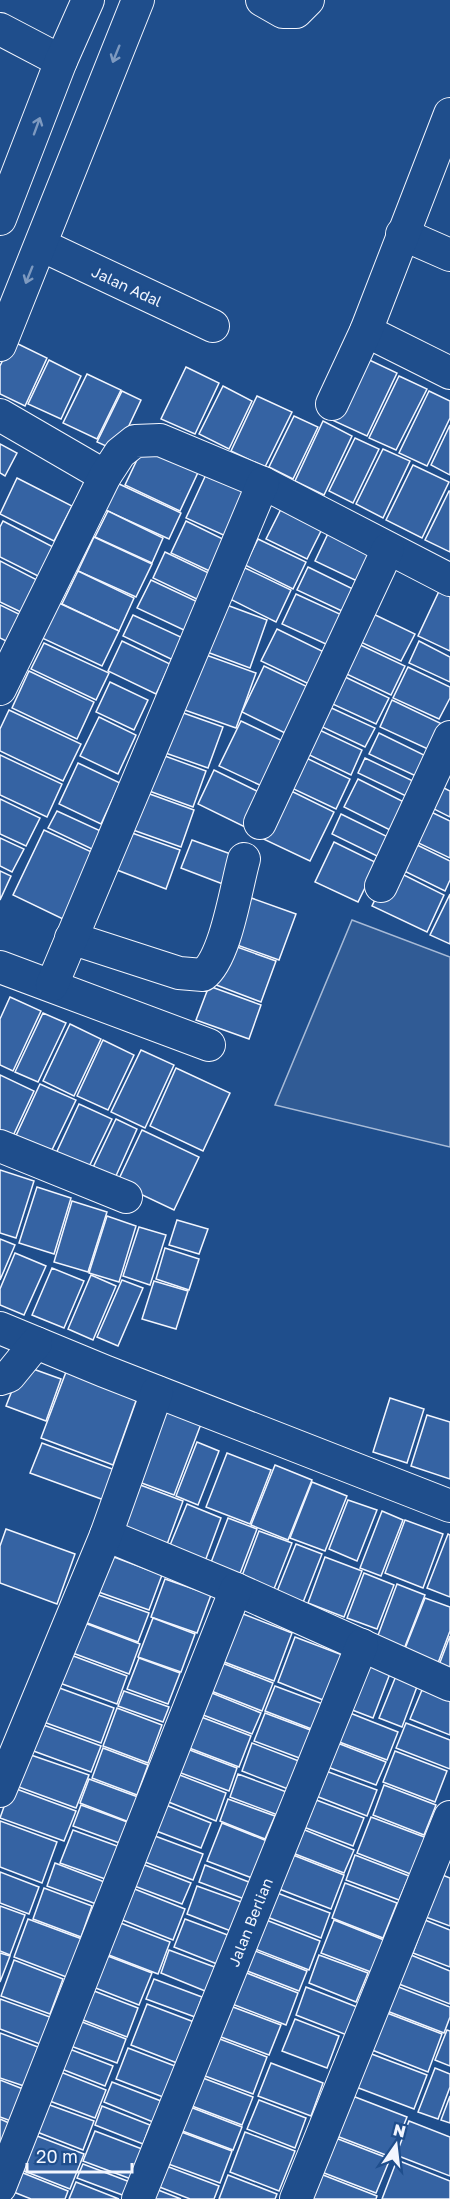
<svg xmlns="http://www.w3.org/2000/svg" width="450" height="2199" font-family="'Golos Text',sans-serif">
<rect width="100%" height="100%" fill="#1f4e8c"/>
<polygon fill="#305b95" stroke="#a8bbd7" stroke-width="1.5" points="352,920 450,957 450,1147 275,1105"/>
<g fill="#3563a3" stroke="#f2f6ff" stroke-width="1.5">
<polygon points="12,341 47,358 25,406 0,394 0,366"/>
<polygon points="363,357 397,373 367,436 332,420"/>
<polygon points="49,360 81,376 61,419 28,404"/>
<polygon points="186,367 219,383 195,434 161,419"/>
<polygon points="87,374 121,390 97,439 63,423"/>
<polygon points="399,376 427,389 396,450 369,438"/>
<polygon points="223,386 252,401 229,449 199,434"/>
<polygon points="122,391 141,400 117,451 97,442"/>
<polygon points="429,391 450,401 450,418 427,466 399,453"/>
<polygon points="257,396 292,412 265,467 231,451"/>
<polygon points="294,416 318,427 293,479 269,467"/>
<polygon points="323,421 352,436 324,495 295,481"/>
<polygon points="450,425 450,475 431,465"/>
<polygon points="355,438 379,449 353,503 329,491"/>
<polygon points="146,441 201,466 180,511 125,485"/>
<polygon points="0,444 17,453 5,476 0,473"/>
<polygon points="383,449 410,461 383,518 356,504"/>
<polygon points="413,465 449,482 422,538 386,520"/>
<polygon points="209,468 253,489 230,538 186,518"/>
<polygon points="17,478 72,506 54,541 0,514"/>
<polygon points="117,483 181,513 169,539 105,510"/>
<polygon points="449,491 450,491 450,552 425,540"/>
<polygon points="284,503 325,523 307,559 266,539"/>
<polygon points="108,511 163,538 152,563 95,537"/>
<polygon points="3,521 57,549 42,578 0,557 0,527"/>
<polygon points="186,521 231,543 216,574 171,553"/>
<polygon points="333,523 374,543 357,581 315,561"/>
<polygon points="94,537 152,564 136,597 78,571"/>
<polygon points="258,539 306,562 293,589 245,565"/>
<polygon points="165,552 215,576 203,602 153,578"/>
<polygon points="0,561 41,582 25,614 0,602"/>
<polygon points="243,567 291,590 276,622 228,598"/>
<polygon points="308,567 355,590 344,612 297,590"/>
<polygon points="78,571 134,598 119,631 62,604"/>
<polygon points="151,580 200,603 186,631 137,608"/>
<polygon points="441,587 450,591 450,651 418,636"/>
<polygon points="296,594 342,615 328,645 282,624"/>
<polygon points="59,603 119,631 102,666 42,638"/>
<polygon points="224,604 267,620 250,668 207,652"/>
<polygon points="0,605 25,617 12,644 0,638"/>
<polygon points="365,610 415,634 401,661 352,638"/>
<polygon points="133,615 183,638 173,660 123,636"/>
<polygon points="277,629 326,653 311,685 261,661"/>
<polygon points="122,641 170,664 156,694 108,671"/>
<polygon points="352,641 405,666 391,695 338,670"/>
<polygon points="419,641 450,657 450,682 409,663"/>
<polygon points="44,643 109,673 96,700 31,669"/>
<polygon points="195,651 256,673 236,728 176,707"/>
<polygon points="264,666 310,688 287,734 242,712"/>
<polygon points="408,667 450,687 450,698 439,719 393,698"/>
<polygon points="29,671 94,702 77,739 12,708"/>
<polygon points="339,674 389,698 376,724 326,701"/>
<polygon points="110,682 148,700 134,730 96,712"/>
<polygon points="392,700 442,724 430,750 380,727"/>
<polygon points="325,705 375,728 365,747 316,724"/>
<polygon points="172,709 223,727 208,768 157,750"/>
<polygon points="9,710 81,744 63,781 0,751 0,729"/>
<polygon points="99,717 136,735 118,774 80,756"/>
<polygon points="241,721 285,742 264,787 219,766"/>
<polygon points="311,726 362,750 351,775 299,750"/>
<polygon points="379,733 428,757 418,777 369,754"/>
<polygon points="154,752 206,771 193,807 141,788"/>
<polygon points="298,754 350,779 336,809 283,784"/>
<polygon points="0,755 62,784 47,817 0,795"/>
<polygon points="365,758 413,781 406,796 358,773"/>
<polygon points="78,763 120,783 101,824 59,804"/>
<polygon points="214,770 261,793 245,827 198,804"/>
<polygon points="358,779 404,802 390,830 344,807"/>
<polygon points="438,785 450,791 450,817 428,806"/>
<polygon points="281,786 334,812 310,861 257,836"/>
<polygon points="147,793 194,810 181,847 133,830"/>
<polygon points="0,799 40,818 26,846 0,834"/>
<polygon points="425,809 450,821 450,858 410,839"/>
<polygon points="57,811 105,833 96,851 48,828"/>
<polygon points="341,814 388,837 379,857 332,834"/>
<polygon points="44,830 96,854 65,920 13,895"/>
<polygon points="132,833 180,850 166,889 117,870"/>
<polygon points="0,838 24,849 12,872 0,866"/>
<polygon points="192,840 239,857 228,886 181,868"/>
<polygon points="409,841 450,861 450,880 445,891 396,867"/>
<polygon points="334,842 377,863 358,902 315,882"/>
<polygon points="390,868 444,895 427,932 372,906"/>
<polygon points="0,871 11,876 0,900"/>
<polygon points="450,894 450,944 430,935"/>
<polygon points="243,895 296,914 279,960 226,941"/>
<polygon points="226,943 276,961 261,1002 211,983"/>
<polygon points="209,986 261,1005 249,1039 196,1020"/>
<polygon points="10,997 41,1011 13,1071 0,1065 0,1019"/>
<polygon points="43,1013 66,1023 38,1082 15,1072"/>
<polygon points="70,1024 101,1039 74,1096 43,1081"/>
<polygon points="103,1040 134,1055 108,1110 77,1096"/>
<polygon points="141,1050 174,1065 145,1128 111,1112"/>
<polygon points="176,1068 230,1093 203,1151 150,1126"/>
<polygon points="0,1075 34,1091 12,1138 0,1133"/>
<polygon points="40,1084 76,1100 49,1156 14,1140"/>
<polygon points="79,1104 112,1119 85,1175 53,1160"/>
<polygon points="116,1119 137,1129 111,1187 89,1176"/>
<polygon points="142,1130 199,1157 174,1210 117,1183"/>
<polygon points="0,1170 34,1181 16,1238 0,1233"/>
<polygon points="37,1187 71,1198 54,1254 19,1243"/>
<polygon points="72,1201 107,1212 88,1272 54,1262"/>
<polygon points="107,1216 136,1226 119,1282 89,1273"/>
<polygon points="177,1220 208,1229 199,1254 169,1245"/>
<polygon points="139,1227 166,1235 150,1285 123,1276"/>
<polygon points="0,1239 15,1245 0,1280"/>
<polygon points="165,1248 199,1259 189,1290 156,1279"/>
<polygon points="15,1253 46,1266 24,1315 0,1305 0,1289"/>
<polygon points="52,1268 84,1281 64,1328 32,1315"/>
<polygon points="91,1275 116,1286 93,1340 68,1329"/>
<polygon points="122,1280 143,1288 118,1346 97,1337"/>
<polygon points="154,1281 188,1291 176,1329 142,1319"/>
<polygon points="22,1365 61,1379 46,1421 6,1406"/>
<polygon points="66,1372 137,1398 113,1465 41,1438"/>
<polygon points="390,1398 424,1409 407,1463 373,1452"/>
<polygon points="166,1410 201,1424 174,1495 139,1482"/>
<polygon points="427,1415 450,1422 450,1479 411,1466"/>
<polygon points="197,1442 219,1451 198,1505 176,1496"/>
<polygon points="42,1443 115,1470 104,1500 30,1473"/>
<polygon points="227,1453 271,1470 250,1524 206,1507"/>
<polygon points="275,1465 312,1480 288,1540 251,1525"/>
<polygon points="312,1482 347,1496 325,1551 290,1538"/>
<polygon points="135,1483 183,1501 166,1547 117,1528"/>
<polygon points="348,1500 377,1510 357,1561 329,1549"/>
<polygon points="187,1504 221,1518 204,1564 168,1550"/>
<polygon points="382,1511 403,1520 381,1576 360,1568"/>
<polygon points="228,1518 257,1529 239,1576 210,1565"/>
<polygon points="405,1520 443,1534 423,1588 385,1573"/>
<polygon points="6,1529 75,1554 57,1604 0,1583 0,1546"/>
<polygon points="259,1531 292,1543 272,1594 240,1581"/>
<polygon points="448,1534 450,1535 450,1597 427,1588"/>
<polygon points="296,1544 322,1554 302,1605 276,1594"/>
<polygon points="106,1554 162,1575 149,1610 93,1590"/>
<polygon points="325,1557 362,1571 344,1617 308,1603"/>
<polygon points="364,1573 394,1585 377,1629 347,1618"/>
<polygon points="165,1579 211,1595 197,1633 151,1617"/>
<polygon points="397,1584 425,1595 404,1649 377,1638"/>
<polygon points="93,1593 149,1613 138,1642 82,1621"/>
<polygon points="425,1598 450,1607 450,1631 438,1663 404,1651"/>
<polygon points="238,1612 292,1633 274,1681 219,1660"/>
<polygon points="153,1618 195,1634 181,1672 138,1657"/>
<polygon points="82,1622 140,1644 129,1674 70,1652"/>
<polygon points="450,1636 450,1670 439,1665"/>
<polygon points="295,1637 345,1656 328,1702 278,1682"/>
<polygon points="68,1654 127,1676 117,1704 57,1682"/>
<polygon points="139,1658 180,1673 168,1704 127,1689"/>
<polygon points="217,1661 273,1683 262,1711 206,1689"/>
<polygon points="365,1661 391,1671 373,1718 347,1708"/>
<polygon points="396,1676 418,1684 402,1727 379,1718"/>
<polygon points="54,1686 114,1708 101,1743 41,1721"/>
<polygon points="275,1686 331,1707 322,1733 265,1711"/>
<polygon points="422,1690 450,1701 450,1735 410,1719"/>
<polygon points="124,1691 169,1707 163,1722 118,1706"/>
<polygon points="207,1691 261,1713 252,1734 198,1713"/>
<polygon points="117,1708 162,1725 148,1763 103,1746"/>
<polygon points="345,1711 398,1732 387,1760 334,1740"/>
<polygon points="265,1713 321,1734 310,1762 254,1741"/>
<polygon points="196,1715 251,1736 239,1767 184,1746"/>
<polygon points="38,1723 101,1746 91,1772 28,1749"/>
<polygon points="406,1723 450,1740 450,1769 396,1748"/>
<polygon points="335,1742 386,1762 376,1785 325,1766"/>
<polygon points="252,1743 304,1763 293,1791 242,1771"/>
<polygon points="182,1747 237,1768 229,1791 173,1770"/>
<polygon points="103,1748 148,1765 137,1795 92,1778"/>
<polygon points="395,1751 447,1771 435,1802 383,1782"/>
<polygon points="28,1754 89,1775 76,1808 16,1786"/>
<polygon points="326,1771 377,1790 367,1816 316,1796"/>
<polygon points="172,1772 226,1793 216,1821 161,1799"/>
<polygon points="238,1774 292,1794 283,1817 230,1797"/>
<polygon points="89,1779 138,1797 129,1822 80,1803"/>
<polygon points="384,1785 436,1805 424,1835 373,1815"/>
<polygon points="11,1787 76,1811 64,1841 0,1818"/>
<polygon points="311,1798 364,1818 353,1846 301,1826"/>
<polygon points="228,1799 275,1816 265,1839 220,1821"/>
<polygon points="161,1803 211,1823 201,1848 151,1829"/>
<polygon points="81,1805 130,1823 122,1844 73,1826"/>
<polygon points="371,1817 427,1838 413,1875 357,1853"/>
<polygon points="0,1821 57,1842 42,1883 0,1867"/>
<polygon points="222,1823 267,1841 252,1878 207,1861"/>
<polygon points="300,1828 354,1850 344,1873 290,1852"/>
<polygon points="73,1830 120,1847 108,1880 60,1863"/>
<polygon points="147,1833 203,1854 193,1880 137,1859"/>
<polygon points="288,1853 344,1875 331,1909 274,1887"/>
<polygon points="355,1855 409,1876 399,1900 346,1880"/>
<polygon points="137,1862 191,1883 182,1904 129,1884"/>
<polygon points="55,1863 107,1883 99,1905 47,1886"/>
<polygon points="205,1865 254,1884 247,1900 199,1882"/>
<polygon points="0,1872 39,1887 29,1914 0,1903"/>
<polygon points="440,1874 450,1878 450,1926 423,1916"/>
<polygon points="345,1883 397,1903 383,1938 332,1918"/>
<polygon points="127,1886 185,1909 173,1940 115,1917"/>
<polygon points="197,1886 247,1904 236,1933 187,1914"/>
<polygon points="44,1888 92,1906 81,1937 33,1919"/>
<polygon points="272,1891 330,1913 321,1938 262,1915"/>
<polygon points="0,1906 25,1915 10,1955 0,1951"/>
<polygon points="261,1918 320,1941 309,1970 250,1947"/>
<polygon points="28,1919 82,1939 69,1978 14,1957"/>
<polygon points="185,1919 233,1937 222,1966 174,1947"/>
<polygon points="113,1920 170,1942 158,1974 101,1952"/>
<polygon points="334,1920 384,1940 371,1972 321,1953"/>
<polygon points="425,1920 450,1930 450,1967 413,1953"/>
<polygon points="250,1949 307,1971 299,1991 242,1969"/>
<polygon points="169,1950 220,1969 210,1993 161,1973"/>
<polygon points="0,1953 10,1956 0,1982"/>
<polygon points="100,1953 152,1973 139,2005 88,1985"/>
<polygon points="319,1955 368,1973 356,2002 309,1983"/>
<polygon points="411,1955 450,1971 450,2004 399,1984"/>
<polygon points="14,1960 63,1979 50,2014 1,1996"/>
<polygon points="239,1970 298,1993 286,2025 227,2002"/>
<polygon points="154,1979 202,1997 195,2017 146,1999"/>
<polygon points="396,1986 450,2007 450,2017 444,2033 387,2011"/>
<polygon points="306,1987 357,2007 347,2035 296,2015"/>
<polygon points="89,1989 138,2008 127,2037 78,2018"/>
<polygon points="0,1999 50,2017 40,2044 0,2029"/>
<polygon points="147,2004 194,2022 177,2063 131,2045"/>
<polygon points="225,2004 281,2025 269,2055 213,2034"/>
<polygon points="387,2013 442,2034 428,2072 372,2050"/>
<polygon points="295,2019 339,2036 327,2068 282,2051"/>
<polygon points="77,2020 126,2039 117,2063 68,2045"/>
<polygon points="447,2030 450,2031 450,2066 435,2060"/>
<polygon points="0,2033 38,2047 24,2086 0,2078"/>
<polygon points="212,2036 267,2057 253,2094 197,2073"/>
<polygon points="67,2048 113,2066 105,2086 59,2068"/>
<polygon points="128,2048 175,2066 163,2097 116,2079"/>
<polygon points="369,2053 427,2075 414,2109 356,2087"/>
<polygon points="271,2063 323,2083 311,2116 258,2096"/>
<polygon points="435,2068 450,2074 450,2087 438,2119 418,2112"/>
<polygon points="58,2071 106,2090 95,2118 47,2100"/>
<polygon points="195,2075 253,2097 242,2125 184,2103"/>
<polygon points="0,2080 23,2089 11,2121 0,2117"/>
<polygon points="112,2082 161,2101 153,2122 104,2102"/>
<polygon points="350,2095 407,2117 391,2157 334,2135"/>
<polygon points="450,2096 450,2123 441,2120"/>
<polygon points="259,2100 306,2118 295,2148 247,2129"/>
<polygon points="47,2104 94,2121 83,2150 37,2132"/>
<polygon points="185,2105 242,2127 233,2150 177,2129"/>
<polygon points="102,2106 150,2125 143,2144 95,2125"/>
<polygon points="0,2119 9,2123 0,2146"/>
<polygon points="409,2121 450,2137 450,2176 396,2155"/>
<polygon points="176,2130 232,2151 220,2183 163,2162"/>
<polygon points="95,2131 142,2149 131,2179 83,2161"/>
<polygon points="245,2132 295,2151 279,2191 230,2172"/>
<polygon points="32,2134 84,2154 70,2189 19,2169"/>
<polygon points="333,2137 390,2159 376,2193 319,2171"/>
<polygon points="397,2160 450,2181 450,2199 382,2199"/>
<polygon points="83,2164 130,2182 125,2196 77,2178"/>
<polygon points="161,2164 219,2186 214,2199 190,2199 152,2184"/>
<polygon points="18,2171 68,2191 65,2199 31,2199 11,2191"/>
<polygon points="318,2173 377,2196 376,2199 308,2199"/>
<polygon points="228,2175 277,2194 275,2199 219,2199"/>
<polygon points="76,2182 119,2199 69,2199"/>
<polygon points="148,2186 181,2199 143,2199"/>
</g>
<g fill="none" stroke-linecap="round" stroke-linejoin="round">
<g stroke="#f2f6ff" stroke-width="34">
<g id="street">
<polyline points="262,0 283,12 296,12 308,0"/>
<polyline points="0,29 61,61"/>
<polyline points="0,219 61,61 88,0"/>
<polyline points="402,234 450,255"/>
<polyline points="41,245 213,326"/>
<polyline points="366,331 450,373"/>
<polyline points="0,345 138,0"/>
<polyline points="332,404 366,331 450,114"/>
<polyline points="0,415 105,476"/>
<polyline points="0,689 105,476 120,453 135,441 160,440 263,483 450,580"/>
<polyline points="260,823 388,549"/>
<polyline points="381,886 450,737"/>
<path d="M71 938 179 973 203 975C226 958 236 887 244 859"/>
<polyline points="0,967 209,1045"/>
<polyline points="52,985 263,483"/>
<polyline points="0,1146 126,1197"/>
<polyline points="0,1328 104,1371 450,1506"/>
<polyline points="0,1379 9,1376 36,1343"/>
<polyline points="106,1535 236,1589 450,1685"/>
<polyline points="0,1791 106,1535 157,1392"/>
<polyline points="0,2187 236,1589"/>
<polyline points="138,2199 362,1645"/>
<polyline points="296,2199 450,1817"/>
</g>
</g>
<use href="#street" stroke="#1f4e8c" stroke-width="32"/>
</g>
<defs><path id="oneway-shaft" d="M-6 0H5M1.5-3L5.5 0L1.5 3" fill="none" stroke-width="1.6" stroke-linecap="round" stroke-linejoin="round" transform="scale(1.5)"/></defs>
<g stroke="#7e9ac0">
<use href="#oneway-shaft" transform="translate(116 54) rotate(112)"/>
<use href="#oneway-shaft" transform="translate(37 126) rotate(-70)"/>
<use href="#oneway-shaft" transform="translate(29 275) rotate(112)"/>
</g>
<g text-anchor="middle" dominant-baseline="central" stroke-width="4.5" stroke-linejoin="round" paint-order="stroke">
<g font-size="15" fill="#f2f6ff" stroke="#1f4e8c">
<text transform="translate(127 286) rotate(25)">Jalan Adal</text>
<text transform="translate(250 1922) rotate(-68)">Jalan Berlian</text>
</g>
</g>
<g transform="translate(396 2145) rotate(14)" stroke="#1f4e8c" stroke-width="4.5" paint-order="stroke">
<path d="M0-4.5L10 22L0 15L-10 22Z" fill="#f2f6ff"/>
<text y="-9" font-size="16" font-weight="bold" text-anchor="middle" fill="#f2f6ff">N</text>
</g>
<path d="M27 2163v9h105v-9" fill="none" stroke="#f2f6ff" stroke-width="3"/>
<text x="36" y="2163" font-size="18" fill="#f2f6ff" stroke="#1f4e8c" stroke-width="4.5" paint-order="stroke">20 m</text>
</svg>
